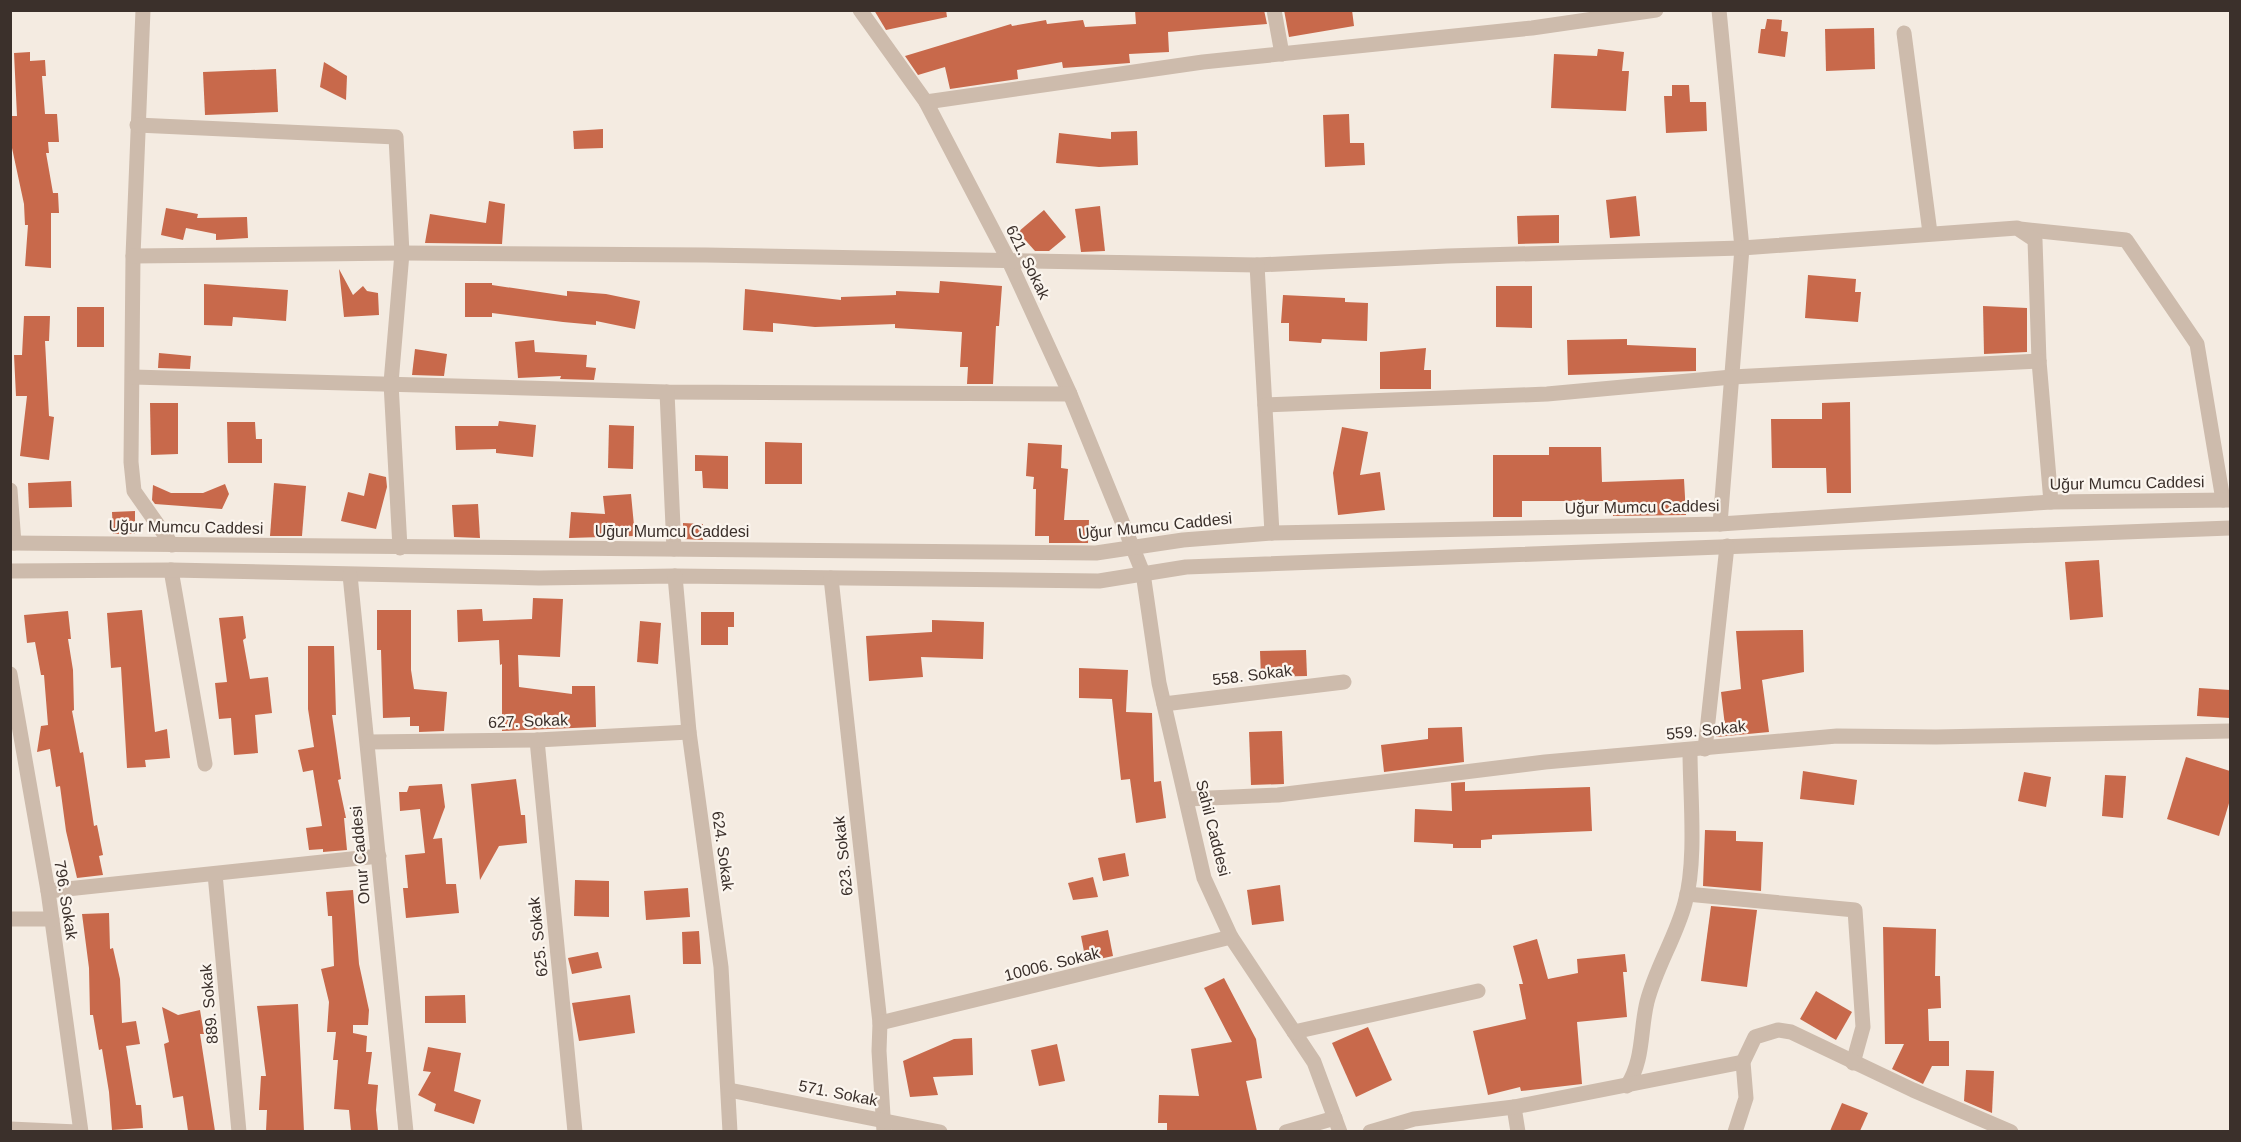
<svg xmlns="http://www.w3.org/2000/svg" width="2241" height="1142" font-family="Arial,sans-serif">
<rect width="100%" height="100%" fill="#f4ebe1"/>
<g fill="#c8694b">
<polygon points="874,10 946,10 947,17 886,30"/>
<polygon points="1135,10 1264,10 1267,24 1168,32 1169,52 1129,54 1130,63 1063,68 1062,62 1017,70 1018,79 950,89 945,67 918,75 905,56 1011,24 1012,26 1046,20 1047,24 1083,20 1085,27 1136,24"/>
<polygon points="1284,10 1352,10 1354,26 1289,37"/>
<polygon points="1767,19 1782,20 1781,31 1788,32 1785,57 1758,53 1761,29 1765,29"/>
<polygon points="1874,28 1875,69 1826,71 1825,29"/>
<polygon points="1598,49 1624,52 1622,71 1629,71 1626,111 1551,108 1554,54 1597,56"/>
<polygon points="30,52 30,61 45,60 46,76 42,76 45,114 57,114 59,142 48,142 49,153 46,153 53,193 58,193 59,213 51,213 51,268 25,266 28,225 25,225 24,204 12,148 10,116 17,116 14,53"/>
<polygon points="324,62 347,76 346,100 320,87"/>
<polygon points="276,69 278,112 205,115 203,72"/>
<polygon points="1672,85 1689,85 1690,102 1706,102 1707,131 1666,133 1664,96 1672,96"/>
<polygon points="1349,114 1350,143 1364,143 1365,165 1325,167 1323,115"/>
<polygon points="603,129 603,148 574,149 573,131"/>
<polygon points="1137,131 1138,165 1099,167 1056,163 1059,133 1111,139 1111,132"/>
<polygon points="1636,196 1640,236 1610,238 1606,200"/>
<polygon points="489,201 505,204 502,244 425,243 430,214 486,223"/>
<polygon points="1100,206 1105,251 1081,252 1075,209"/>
<polygon points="166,208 198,214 197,218 247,217 248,238 216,240 216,234 186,228 183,240 161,235"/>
<polygon points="1044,210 1066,237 1049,251 1035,251 1018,232"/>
<polygon points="1559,215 1559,243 1518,244 1517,216"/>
<polygon points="339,269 353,295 363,286 367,291 378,293 379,315 344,317"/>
<polygon points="1808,275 1856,279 1855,292 1861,292 1858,322 1805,318"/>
<polygon points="940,281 1002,286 999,326 996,326 993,384 967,384 968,367 960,367 962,332 895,328 895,324 815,327 773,323 773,332 743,330 745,289 841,300 841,297 896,295 896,291 939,293"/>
<polygon points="465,283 492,283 492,285 567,296 567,291 606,294 640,301 635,329 596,321 596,325 563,322 492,313 492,317 465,317"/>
<polygon points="204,284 288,290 286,321 233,317 232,326 204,325"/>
<polygon points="1496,286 1532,286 1532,328 1496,327"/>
<polygon points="1283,295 1345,298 1345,302 1368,303 1367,341 1322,339 1321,343 1289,341 1289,323 1281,323"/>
<polygon points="1983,306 2027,308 2027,352 1984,354"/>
<rect x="77" y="307" width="27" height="40"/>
<polygon points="24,316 50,316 49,341 45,341 49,416 54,417 49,460 20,456 27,396 16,396 14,355 22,355"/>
<polygon points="1627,339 1627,345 1696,348 1696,371 1568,375 1567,340"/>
<polygon points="534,340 535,352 587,355 586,367 596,368 594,380 560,379 561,376 518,378 515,342"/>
<polygon points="1426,348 1424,370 1431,370 1431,389 1380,389 1380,352"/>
<polygon points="415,349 447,354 444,376 412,375"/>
<polygon points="159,353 191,356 190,369 158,368"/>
<polygon points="1850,402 1851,493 1827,493 1826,468 1772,468 1771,419 1822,419 1822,403"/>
<polygon points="150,403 178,403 178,454 151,455"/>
<polygon points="499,421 536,425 533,457 496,453 496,449 456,450 455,426 498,426"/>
<polygon points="227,422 255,422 256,439 262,439 262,463 228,463"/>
<polygon points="609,425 634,426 633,469 608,468"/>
<polygon points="1342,427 1368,432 1360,475 1380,472 1385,510 1338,515 1333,473"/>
<polygon points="765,442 802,443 802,484 765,484"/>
<polygon points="1028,443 1062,445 1061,468 1068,469 1064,520 1089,520 1088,543 1049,543 1049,536 1035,536 1036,489 1033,489 1034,477 1026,476"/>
<polygon points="1549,447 1601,447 1602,482 1684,479 1686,515 1613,516 1613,501 1522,501 1522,517 1493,517 1493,455 1549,455"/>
<polygon points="695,455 728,456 728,489 703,488 702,471 695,471"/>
<polygon points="369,473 386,477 387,487 376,529 341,521 348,492 364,496"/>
<polygon points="71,481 72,507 29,508 28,483"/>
<polygon points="274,483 306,486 302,536 270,536"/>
<polygon points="225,484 229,494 222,509 155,504 152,500 153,485 171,493 203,493"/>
<polygon points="631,494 635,536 569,538 571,512 605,514 603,496"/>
<polygon points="478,504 480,538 454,537 452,505"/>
<polygon points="135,511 135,534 113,534 112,512"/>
<polygon points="683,523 703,524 703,540 683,539"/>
<polygon points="2099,560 2103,617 2070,620 2065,562"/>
<polygon points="533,598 563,599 560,657 518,655 519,687 572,694 572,686 595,686 596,727 502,731 502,664 500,665 499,640 458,642 457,610 482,609 483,621 532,619"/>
<polygon points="142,610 155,732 167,729 170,758 145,760 146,767 127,768 121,667 111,668 107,613"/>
<polygon points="377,610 411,610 411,670 414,689 447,692 444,731 419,732 419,726 410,726 410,717 383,718 381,650 377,650"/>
<polygon points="68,611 71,639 68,639 73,670 74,710 72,711 80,753 83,752 94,826 97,825 103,855 99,856 103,875 77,878 66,831 60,786 56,787 50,749 37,752 41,726 48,725 44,675 41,675 35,642 27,643 24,615"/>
<polygon points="701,612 734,612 734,627 728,627 728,645 701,645"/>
<polygon points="243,616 246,638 243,640 250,679 268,677 272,713 255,715 258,753 234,755 231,718 219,719 215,683 227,682 219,618"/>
<polygon points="932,620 984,622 983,659 921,657 923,677 869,681 866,636 932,632"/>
<polygon points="640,621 661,623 658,664 637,662"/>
<polygon points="1803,630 1804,672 1762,680 1769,732 1716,737 1717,727 1725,726 1721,692 1741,689 1736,631"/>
<polygon points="308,646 334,646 336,715 332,715 341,779 338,780 346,818 344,818 347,850 323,852 323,849 309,850 306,828 322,826 313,770 303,772 298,750 314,747 308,709"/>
<polygon points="1306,650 1307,676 1261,677 1260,651"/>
<polygon points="1079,668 1128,670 1126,712 1152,713 1154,782 1161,781 1166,818 1136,823 1130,779 1121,780 1112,699 1079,698"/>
<polygon points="2199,688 2230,690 2230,718 2197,716"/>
<polygon points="1462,727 1464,762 1384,772 1381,745 1428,739 1428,728"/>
<polygon points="1282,731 1284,784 1251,785 1249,732"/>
<polygon points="2186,757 2230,771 2230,800 2219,836 2167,819"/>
<polygon points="1803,771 1857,780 1854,805 1800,799"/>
<polygon points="2024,772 2051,777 2046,807 2018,801"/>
<polygon points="2105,775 2126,776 2123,818 2102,816"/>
<polygon points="516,779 521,815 525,815 527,843 499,846 480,880 471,784"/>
<polygon points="1465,782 1465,791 1590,787 1592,831 1492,835 1492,839 1481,840 1481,848 1453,848 1453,844 1414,842 1415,809 1452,811 1451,783"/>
<polygon points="442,784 445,807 433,839 442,838 446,884 456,884 459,913 406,918 403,888 408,888 405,855 425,853 420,809 400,811 399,792 407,792 409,786"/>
<polygon points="1705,830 1736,831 1736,841 1763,842 1761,891 1703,886"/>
<polygon points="1125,853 1129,876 1103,881 1098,858"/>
<polygon points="1093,877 1098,897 1073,900 1068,883"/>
<polygon points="575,880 609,881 609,917 574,916"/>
<polygon points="1280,885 1284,921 1252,925 1247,890"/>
<polygon points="688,888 690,917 646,920 644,891"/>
<polygon points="353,890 359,964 369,1010 368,1025 353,1025 353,1033 367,1036 366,1052 372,1052 368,1084 378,1085 376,1110 378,1131 351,1131 349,1110 334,1109 338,1060 333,1060 336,1032 327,1032 329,1002 321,969 334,966 332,916 328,916 326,892"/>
<polygon points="1711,906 1757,910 1747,987 1701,981"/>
<polygon points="109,913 110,949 113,948 120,979 122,1023 136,1021 140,1044 126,1046 136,1105 141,1105 143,1128 112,1130 109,1092 102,1049 99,1050 93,1015 90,1015 89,968 82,914"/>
<polygon points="1883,927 1936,929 1935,976 1940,976 1941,1008 1928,1009 1929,1041 1949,1041 1949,1066 1932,1066 1923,1084 1892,1069 1904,1044 1885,1044"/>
<polygon points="1108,930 1113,956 1086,962 1081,936"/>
<polygon points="699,931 701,964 683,964 682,932"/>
<polygon points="1537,939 1548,979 1578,973 1577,959 1625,954 1627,972 1623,972 1627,1017 1577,1022 1582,1084 1521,1091 1520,1087 1488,1095 1473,1031 1526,1019 1519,984 1523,984 1513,946"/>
<polygon points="598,952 602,968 572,974 568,958"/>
<polygon points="1224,978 1256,1039 1262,1078 1246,1081 1257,1131 1167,1131 1167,1123 1158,1123 1159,1095 1199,1096 1191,1049 1232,1042 1204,988"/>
<polygon points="1816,991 1852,1012 1836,1040 1800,1019"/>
<polygon points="465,995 466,1023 425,1023 425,996"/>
<polygon points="630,995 635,1033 579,1041 572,1003"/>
<polygon points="298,1004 304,1131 266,1131 267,1110 259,1110 261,1076 266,1076 257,1006"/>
<polygon points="162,1007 178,1015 200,1010 204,1034 200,1034 215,1131 188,1131 183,1096 173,1098 164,1044 169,1042"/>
<polygon points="1368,1027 1392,1080 1356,1097 1332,1043"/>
<polygon points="972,1038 973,1075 933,1077 938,1095 910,1097 903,1061 954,1039"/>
<polygon points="1057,1044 1065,1081 1039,1086 1031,1050"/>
<polygon points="428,1047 461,1053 454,1091 481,1100 474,1124 434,1111 436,1104 418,1095 431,1072 423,1071"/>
<polygon points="1966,1070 1994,1071 1992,1113 1964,1101"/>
<polygon points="1842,1103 1868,1113 1860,1131 1830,1131"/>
</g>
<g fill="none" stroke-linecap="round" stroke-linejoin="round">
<g stroke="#cdbbac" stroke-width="15">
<polyline points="143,10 133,256 131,462 134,491 172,545"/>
<polyline points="860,10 926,102 1009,261 1070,394 1143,573 1159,683 1204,878 1231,937 1314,1062 1340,1132"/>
<polyline points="1274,10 1282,54"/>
<polyline points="1719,10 1742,248 1720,524"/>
<polyline points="1904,33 1930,233"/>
<polyline points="926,102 1203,62 1532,28 1656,10"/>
<polyline points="137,125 396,137 402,253 391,383 400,548"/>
<polyline points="2020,229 2126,240 2197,344 2223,500"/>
<polyline points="133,256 402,253 706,255 1257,265 1447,256 1742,248 2017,228 2035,240 2039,361 2051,502"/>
<polyline points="1257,265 1272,533"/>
<polyline points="133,377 667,392 1070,394"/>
<polyline points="667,392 674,549"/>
<polyline points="1265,405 1547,394 1732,377 2039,361"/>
<polyline points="10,490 14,543"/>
<polyline points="10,543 1096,553 1183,540 1272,533 1720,524 2051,502 2230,500"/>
<polyline points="171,570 205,764"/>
<polyline points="10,571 171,570 539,578 675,576 1099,581 1186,567 2230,528"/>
<polyline points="350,575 406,1132"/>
<polyline points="675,576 689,732 721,967 730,1132"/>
<polyline points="831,578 880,1023 879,1051 884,1132"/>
<polyline points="10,674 48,891 81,1132"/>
<polyline points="1164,704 1344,682"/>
<polyline points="537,740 575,1132"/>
<polyline points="368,742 537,740 689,732"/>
<polyline points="1705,749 1727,546"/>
<polyline points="1187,799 1278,795 1545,762 1837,736 1936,737 2230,731"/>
<polyline points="215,874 239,1132"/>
<polyline points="48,891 379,856"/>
<polyline points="1687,894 1855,910 1863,1027 1853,1063"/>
<polyline points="10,919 52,919"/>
<polyline points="880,1023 1231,937"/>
<polyline points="1294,1032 1478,991"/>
<path d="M1627 1086C1644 1060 1640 1030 1647 1002 1656 967 1676 937 1685 903 1697 860 1690 796 1690 751"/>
<polyline points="729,1090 940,1132"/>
<polyline points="1514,1107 1518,1132"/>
<polyline points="10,1129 77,1132"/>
<polyline points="1286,1132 1335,1118"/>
<polyline points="1370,1132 1414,1119 1514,1107 1743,1062"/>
<polyline points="1735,1132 1746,1098 1743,1062 1755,1037 1778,1030 1791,1032 1913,1090 2011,1132"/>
</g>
</g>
<g text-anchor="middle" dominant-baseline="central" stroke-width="4.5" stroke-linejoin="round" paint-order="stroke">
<g font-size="16" fill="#3b302b" stroke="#fbf5ee">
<text transform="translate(1028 262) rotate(64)">621. Sokak</text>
<text transform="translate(2127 483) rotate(-1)">Uğur Mumcu Caddesi</text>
<text transform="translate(1642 507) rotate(-1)">Uğur Mumcu Caddesi</text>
<text transform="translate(1155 526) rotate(-6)">Uğur Mumcu Caddesi</text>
<text transform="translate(186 527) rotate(1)">Uğur Mumcu Caddesi</text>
<text x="672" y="531">Uğur Mumcu Caddesi</text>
<text transform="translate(1252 675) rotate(-7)">558. Sokak</text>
<text transform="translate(528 721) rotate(-2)">627. Sokak</text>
<text transform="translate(1706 730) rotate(-6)">559. Sokak</text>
<text transform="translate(1213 828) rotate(76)">Sahil Caddesi</text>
<text transform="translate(723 851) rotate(82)">624. Sokak</text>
<text transform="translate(360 855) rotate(-95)">Onur Caddesi</text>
<text transform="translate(843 856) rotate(-96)">623. Sokak</text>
<text transform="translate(66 900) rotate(81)">796. Sokak</text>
<text transform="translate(538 937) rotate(-96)">625. Sokak</text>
<text transform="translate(1052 964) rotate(-14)">10006. Sokak</text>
<text transform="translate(209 1004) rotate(-95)">889. Sokak</text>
<text transform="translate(838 1093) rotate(11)">571. Sokak</text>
</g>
</g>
<rect width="2241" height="1142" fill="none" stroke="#3b302b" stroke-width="24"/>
</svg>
